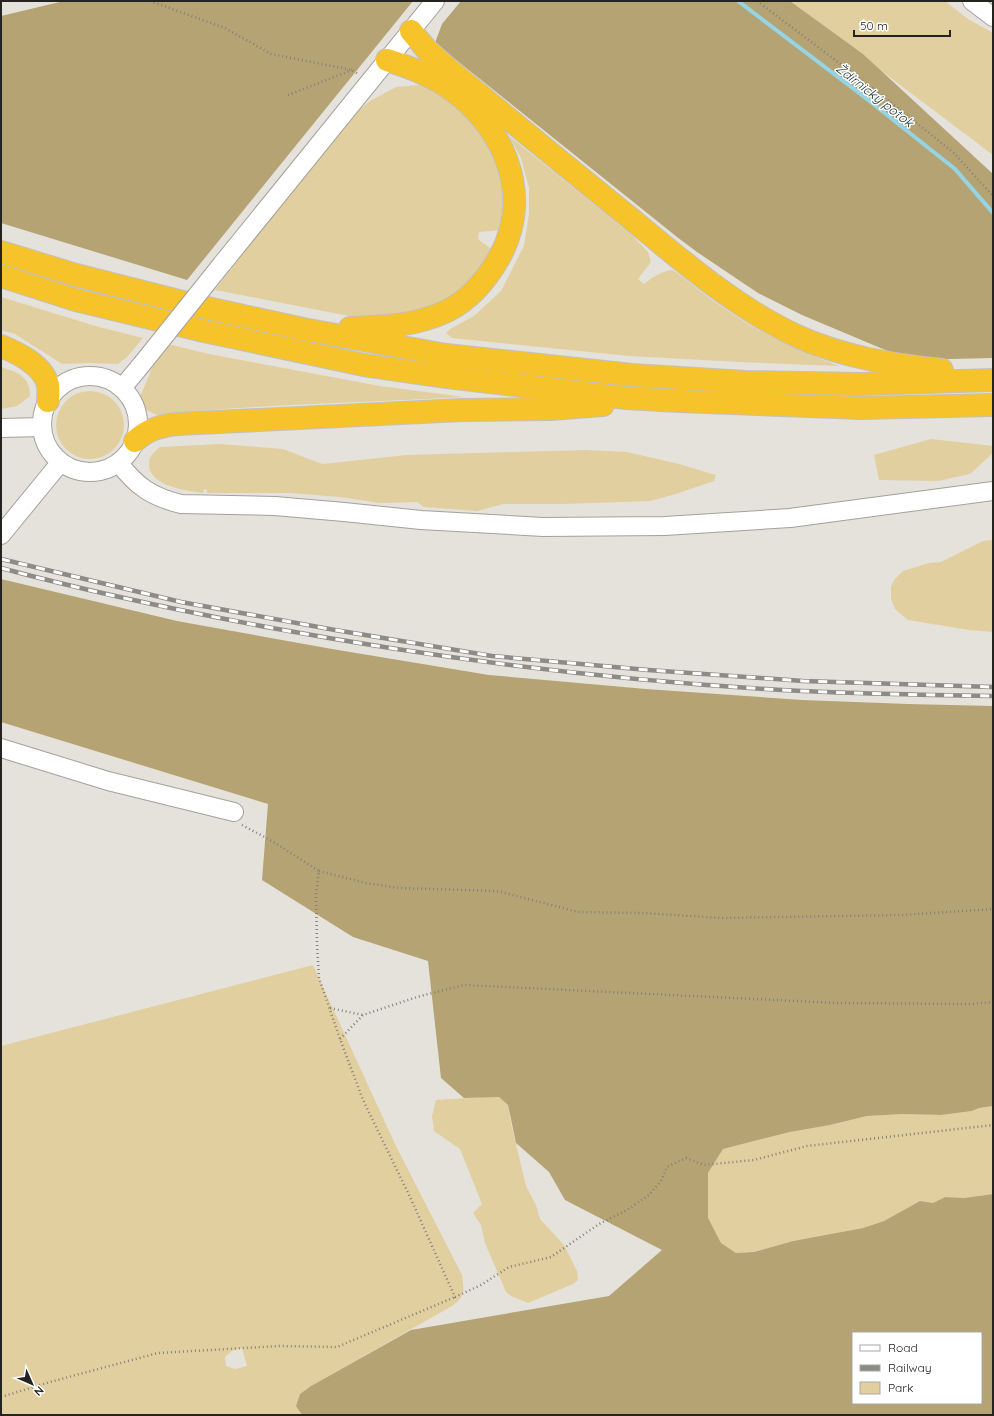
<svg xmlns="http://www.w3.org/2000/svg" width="994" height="1416" font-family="Quicksand,sans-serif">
<rect width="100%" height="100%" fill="#e5e2db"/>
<g fill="#e2cfa0" fill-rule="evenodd">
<polygon points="790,1 945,1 968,19 993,33 993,155 879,69 863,54"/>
<polygon points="419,85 437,90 488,136 507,183 503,230 479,232 478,239 491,249 492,256 483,270 440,307 407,316 354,317 215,290 235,264 235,261 352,116 370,101 396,87"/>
<path d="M509 136 632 235 648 252 651 262 638 279 644 284C653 277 661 271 673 270 691 283 708 298 727 310 761 334 800 351 839 366L739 362 629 356 452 338 446 333 450 329 474 316 501 291 524 246 529 214V188L521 158Z"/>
<polygon points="1,297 99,327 143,338 128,356 118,364 90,363 62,364 15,334 1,330"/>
<path d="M168 344 209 354 380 386 464 397C362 403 259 404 157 415L145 409 140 397 153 366Z"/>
<path d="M1 367C18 372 30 377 30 396L17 406 1 409Z"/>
<circle cx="90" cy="425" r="34"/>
<polygon points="931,439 993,446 993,453 970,474 938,481 879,480 874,455"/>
<path d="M220 444 283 449 322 464 407 455 585 450 627 452 679 464 716 475 714 481 676 494 650 501 563 504H504L477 511 424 507 417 502 379 503 340 497 290 493H207V490L204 489 203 493C187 491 148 486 149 464 149 456 154 452 160 447Z"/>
<polygon points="993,540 993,632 969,630 908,620 895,609 891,599 891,586 895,579 903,571 929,563 941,562 983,541"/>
<path d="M313 965 395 1144 462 1275C464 1291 466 1296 452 1306L311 1386 300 1394 296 1406 302 1415H1V1046ZM242 1348 247 1366 235 1369 226 1366 225 1357 232 1351Z"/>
<polygon points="499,1096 508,1105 510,1119 526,1186 536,1205 540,1219 564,1245 577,1271 578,1280 573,1284 528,1303 511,1296 506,1292 485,1243 481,1225 473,1213 482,1204 460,1149 434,1131 432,1116 436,1100"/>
<polygon points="993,1106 993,1194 964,1198 945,1197 933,1203 920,1201 884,1221 863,1228 793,1241 754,1252 736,1253 721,1243 708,1219 708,1173 723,1149 790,1132 830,1125 867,1116 903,1114 941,1115 972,1111 979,1108"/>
</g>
<g fill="#b6a373" fill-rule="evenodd">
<polygon points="64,1 413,1 187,280 1,223 1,16"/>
<polygon points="461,1 790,1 863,54 993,174 993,358 909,360 802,315 758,293 697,252 677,237 435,43 442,24"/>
<path d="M1 579 177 621 332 649 489 675 646 689 802 700 908 704 993 706V1106L979 1108 972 1111 941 1115 903 1114 867 1116 830 1125 790 1132 723 1149 708 1173V1218L721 1243 736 1253 754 1252 793 1241 863 1228 884 1221 920 1201 933 1203 945 1197 964 1198 993 1194V1415H302L296 1406 300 1394 311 1386 411 1330 609 1296 662 1250 565 1200 549 1172 516 1143 508 1105 499 1097 464 1098 441 1078 428 961 353 937 262 880 268 804 1 722ZM853 1333H981V1403H853Z"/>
</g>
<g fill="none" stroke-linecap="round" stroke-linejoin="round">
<polyline stroke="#94d4e4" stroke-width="4" points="738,1 867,99 955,169 993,213"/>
<g stroke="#a4a19b" stroke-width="20">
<g id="minor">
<polyline points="972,1 993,17"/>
<polyline points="222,264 435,1"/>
<circle cx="90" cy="424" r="48"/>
<polyline points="122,388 142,364"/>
<polyline points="1,428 42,427"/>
<path d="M119 463C136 486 152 497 181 504L275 506 344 512 421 520 543 527 665 526 790 518 993 491"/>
<polyline points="1,535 60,463"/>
<polyline points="1,748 108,781 234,812"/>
</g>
</g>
<g stroke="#c2c1c1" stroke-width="24">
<g id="highway">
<path d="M411 31 427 50 447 68C508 118 568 168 629 217 682 261 736 308 799 337 844 357 893 365 942 370"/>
<polyline points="1,252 76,275 198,306 303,329 446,355 632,375 745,382 860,384 993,380"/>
<polyline points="1,276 76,300 204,331 364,365 447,377 626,398 680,401 861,408 993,405"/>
<path d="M350 328C383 327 416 326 447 311 469 300 487 279 499 258 536 192 501 119 440 82 423 72 406 66 387 60"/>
<path d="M1 346C18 353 43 365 48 385 49 390 48 396 48 401"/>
<path d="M135 441C148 429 161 426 177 424L462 410 551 409 603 405"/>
</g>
</g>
<g stroke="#83817c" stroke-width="2.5" stroke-dasharray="1 3" stroke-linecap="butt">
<polyline points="150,1 225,28 271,54 352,70 358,74"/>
<polyline points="757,1 879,93 954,153 993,196"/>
<polyline points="288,95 352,70"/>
<polyline points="242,825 272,841 319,871 316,894 317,944 319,978 340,1039 363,1100 410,1197 455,1297 481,1285 509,1267 551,1257 599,1224 627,1210 649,1195 661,1181 667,1167 686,1158 704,1165 754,1160 807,1146 993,1125"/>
<polyline points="319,871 366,883 399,888 497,891 578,912 642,913 721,918 902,915 993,909"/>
<polyline points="330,1008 363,1015"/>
<polyline points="340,1039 363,1015 417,997 464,985 837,1003 970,1004 993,1002"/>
<polyline points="1,1397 50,1382 158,1353 279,1346 337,1347 455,1297"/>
</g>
<use href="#minor" stroke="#fff" stroke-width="18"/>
<use href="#highway" stroke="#f6c32b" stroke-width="22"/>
<g stroke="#8d8b86" stroke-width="4.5">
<g id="rail">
<polyline points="1,559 181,602 335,630 492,656 648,670 803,681 993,687"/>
<path d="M1 568C90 592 181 611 272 628 447 660 624 682 802 691 865 694 929 695 993 696"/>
</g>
</g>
<use href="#rail" stroke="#fff" stroke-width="3" stroke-dasharray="9" stroke-linecap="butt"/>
<g stroke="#a4a19b" stroke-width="20" stroke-linecap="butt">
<polyline id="minor-bridge" points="142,364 222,264"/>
</g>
<use href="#minor-bridge" stroke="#fff" stroke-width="18"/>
</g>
<g text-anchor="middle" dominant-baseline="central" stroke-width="3" stroke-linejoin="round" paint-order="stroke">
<g font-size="13" font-style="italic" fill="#13333a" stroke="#fff">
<text transform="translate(875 95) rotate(38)">Ždírnický potok</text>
</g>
</g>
<rect width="994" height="1416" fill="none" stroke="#242320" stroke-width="4"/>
<rect x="852" y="1332" width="130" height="72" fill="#ffffff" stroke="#a7a7a6"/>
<rect x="860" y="1345" width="20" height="6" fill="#ffffff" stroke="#a7a7a6"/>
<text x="888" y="1352" font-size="12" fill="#242320">Road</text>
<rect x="860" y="1365" width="20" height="6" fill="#8d8b86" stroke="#a7a7a6"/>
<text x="888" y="1372" font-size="12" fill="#242320">Railway</text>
<rect x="860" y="1382" width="20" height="12" fill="#e2cfa0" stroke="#a7a7a6"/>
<text x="888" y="1392" font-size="12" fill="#242320">Park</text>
<g transform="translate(32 1384) rotate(135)" stroke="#ffffff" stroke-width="3" paint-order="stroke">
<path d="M0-3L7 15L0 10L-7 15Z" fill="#242320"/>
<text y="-6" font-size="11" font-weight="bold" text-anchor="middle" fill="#242320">N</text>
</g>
<path d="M854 30v6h96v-6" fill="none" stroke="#242320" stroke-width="2"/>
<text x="860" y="30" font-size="12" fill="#242320" stroke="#ffffff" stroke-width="3" paint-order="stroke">50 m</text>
</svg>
